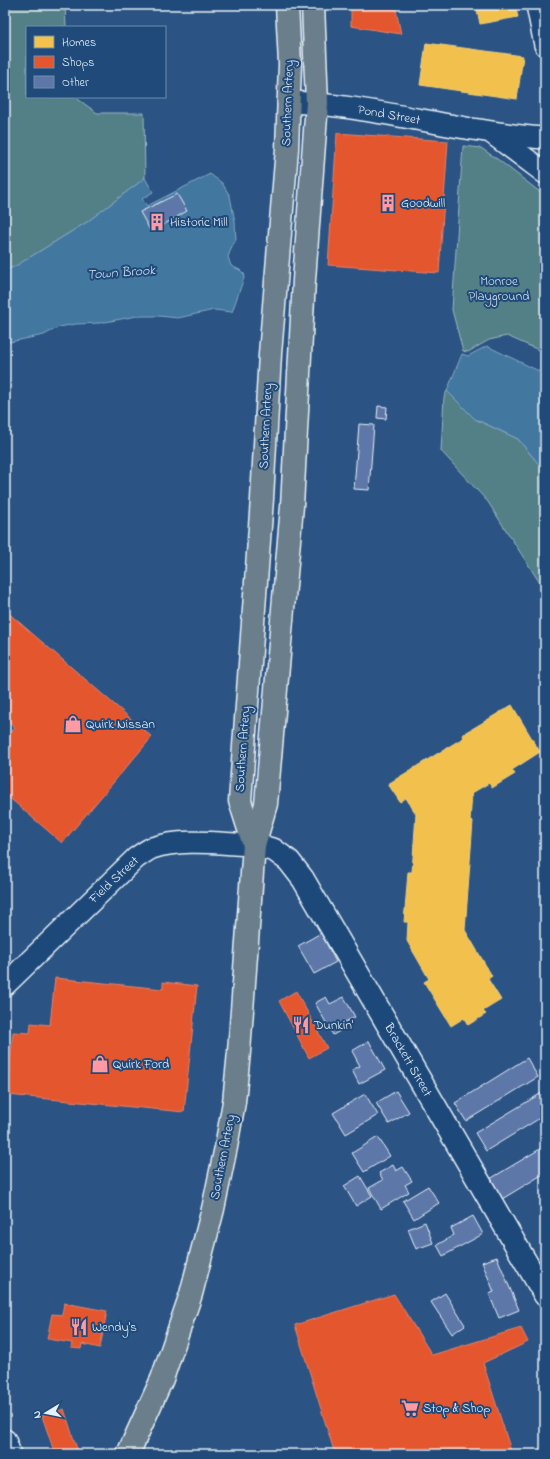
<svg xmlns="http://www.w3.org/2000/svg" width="550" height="1459" font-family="'Indie Flower',sans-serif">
<rect width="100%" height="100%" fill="#2b5383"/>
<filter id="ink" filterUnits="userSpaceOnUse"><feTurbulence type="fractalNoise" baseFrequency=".025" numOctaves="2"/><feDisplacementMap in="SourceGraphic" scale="8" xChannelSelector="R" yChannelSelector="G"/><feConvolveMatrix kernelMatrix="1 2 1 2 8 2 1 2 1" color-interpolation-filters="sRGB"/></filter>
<g filter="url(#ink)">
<g fill="#527f87" stroke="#9db8c0">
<polygon points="5,5 65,5 66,27 27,27 27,97 75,97 97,113 144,113 145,178 87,222 14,267 5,270"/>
<polygon points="463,146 481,148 500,161 545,196 545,355 541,351 507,336 489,340 468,352 463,351 452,310"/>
<polygon points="447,391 475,419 518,439 542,468 545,477 545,591 488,502 441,451 444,397"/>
</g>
<g fill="#4377a0" stroke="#85a8c3">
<polygon points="210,174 222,183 230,196 235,222 236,240 232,246 228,257 231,266 240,270 245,275 232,312 214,310 178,318 159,316 137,316 100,323 76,324 59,327 44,335 5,343 5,270 14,267 87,222 145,178 153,192 142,199 147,206"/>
<polygon points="487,346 545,374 545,477 542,468 518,439 475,419 447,391 462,354 468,356"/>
</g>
<g fill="#f2c14e" stroke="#efcf81">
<polygon points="476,5 515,5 518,17 480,24"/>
<polygon points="426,43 523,56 517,99 420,85"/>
<polygon points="512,705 540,752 512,770 515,774 492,788 489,783 472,793 470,821 473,821 465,930 492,976 488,979 501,1000 483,1011 486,1014 468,1025 464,1018 451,1026 424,982 429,979 407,941 408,922 404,922 408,872 412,872 416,814 406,798 400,802 388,784 463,738 462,735"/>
</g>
<g fill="#e4572e" stroke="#e5856b">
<polygon points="351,5 395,5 401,34 351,26"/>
<polygon points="337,133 448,141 439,273 328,265"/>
<polygon points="5,610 152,737 62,843 5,794 5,739 15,728 5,720"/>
<polygon points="55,978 163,989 163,982 197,986 184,1112 7,1095 13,1032 30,1033 31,1023 50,1025"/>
<polygon points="296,991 327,1048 309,1058 279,1001"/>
<polygon points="394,1294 432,1355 521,1328 528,1342 483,1363 512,1454 335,1454 295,1325"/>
<polygon points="64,1303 107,1311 100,1348 82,1344 81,1349 71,1348 72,1343 47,1339 52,1314 62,1315"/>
<polygon points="64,1409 77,1449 71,1451 72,1454 59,1454 59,1452 55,1454 42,1416"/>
</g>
<g fill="#5d77a8" stroke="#e8f1f8">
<polygon points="177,194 187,211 151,232 140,212"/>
<polygon points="378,406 387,407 386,419 377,418"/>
<polygon points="359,424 374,425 369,490 354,489"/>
<polygon points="321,933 336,962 314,974 298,946"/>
<polygon points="326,997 330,1004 344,997 355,1017 341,1024 343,1029 333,1035 315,1003"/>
<polygon points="369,1041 385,1070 359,1084 352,1070 360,1066 352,1051"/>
<polygon points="527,1058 538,1077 466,1121 455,1103"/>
<polygon points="396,1091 409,1112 389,1124 376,1103"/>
<polygon points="545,1091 545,1115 486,1151 475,1133"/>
<polygon points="365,1094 378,1115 346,1134 333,1113"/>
<polygon points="378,1137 390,1156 364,1172 352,1153"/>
<polygon points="545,1146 545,1173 502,1199 490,1179"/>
<polygon points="393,1165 396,1171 403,1167 412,1181 405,1185 409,1192 381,1209 369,1188 383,1180 379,1173"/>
<polygon points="360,1176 372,1196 356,1206 344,1186"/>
<polygon points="428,1186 439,1203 414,1219 403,1201"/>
<polygon points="473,1216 483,1234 443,1256 437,1245 454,1235 451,1228"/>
<polygon points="425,1222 433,1243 416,1249 408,1229"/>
<polygon points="497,1257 519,1310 499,1318 489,1294 494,1292 482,1262"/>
<polygon points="445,1293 465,1325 452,1334 431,1302"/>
</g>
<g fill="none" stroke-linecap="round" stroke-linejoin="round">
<g stroke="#e8f1f8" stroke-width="24">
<g id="minor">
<polyline points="537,5 545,45"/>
<path d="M288 102C348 104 407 118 466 128 492 132 519 137 545 138"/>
<polyline points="493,134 545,173"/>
<path d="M5 985 136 858C141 855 147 850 152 848 184 838 221 844 254 845"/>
<polyline points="5,1440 10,1454"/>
</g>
</g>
<g stroke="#e8f1f8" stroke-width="25">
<polyline id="tertiary" points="254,845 274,850 289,861 303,879 545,1295"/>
</g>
<g stroke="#e8f1f8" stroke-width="25">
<g id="primary">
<polyline points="254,845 240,801 262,499 270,354 287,149 290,64 287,5"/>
<polyline points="128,1454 162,1379 191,1294 213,1209 226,1147 234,1102 239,1052 254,845 266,804 292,506 304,280 317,103 313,5"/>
</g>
</g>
<use href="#minor" stroke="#1f4a7a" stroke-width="21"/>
<use href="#tertiary" stroke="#1f4a7a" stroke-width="22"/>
<use href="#primary" stroke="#6b7e8b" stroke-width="22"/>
</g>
</g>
<defs>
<g id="building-bare" transform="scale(1.38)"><path d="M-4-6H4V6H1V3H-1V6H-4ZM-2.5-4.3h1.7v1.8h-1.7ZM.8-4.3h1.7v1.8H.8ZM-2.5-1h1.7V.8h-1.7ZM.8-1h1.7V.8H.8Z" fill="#ff9aa2" stroke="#1f4a7a" stroke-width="2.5" paint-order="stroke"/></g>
<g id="shop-bare" transform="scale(1.38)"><path d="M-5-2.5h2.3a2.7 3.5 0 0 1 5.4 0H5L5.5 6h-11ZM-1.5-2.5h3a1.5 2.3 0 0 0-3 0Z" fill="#ff9aa2" stroke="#1f4a7a" stroke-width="2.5" paint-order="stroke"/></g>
<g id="restaurant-bare" transform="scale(1.38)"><path d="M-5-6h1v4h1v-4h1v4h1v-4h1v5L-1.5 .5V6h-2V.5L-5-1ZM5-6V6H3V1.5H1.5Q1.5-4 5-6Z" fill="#ff9aa2" stroke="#1f4a7a" stroke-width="2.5" paint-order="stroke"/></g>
<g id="supermarket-bare" transform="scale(1.38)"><path d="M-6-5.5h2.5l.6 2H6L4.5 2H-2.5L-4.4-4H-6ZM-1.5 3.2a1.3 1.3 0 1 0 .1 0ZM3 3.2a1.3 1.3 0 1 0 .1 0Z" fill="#ff9aa2" stroke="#1f4a7a" stroke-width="2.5" paint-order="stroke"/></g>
</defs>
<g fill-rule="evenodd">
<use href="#building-bare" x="388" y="203"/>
<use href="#building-bare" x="157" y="222"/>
<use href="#shop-bare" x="73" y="724"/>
<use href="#restaurant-bare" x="301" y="1025"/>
<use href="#shop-bare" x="100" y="1064"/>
<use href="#restaurant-bare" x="79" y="1327"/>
<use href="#supermarket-bare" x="410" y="1408"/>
</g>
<g text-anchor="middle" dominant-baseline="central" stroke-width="4" stroke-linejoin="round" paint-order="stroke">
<g font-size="13" fill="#e8f1f8" stroke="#1f4a7a">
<text transform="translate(288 103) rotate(-88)">Southern Artery</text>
<text transform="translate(389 115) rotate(10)">Pond Street</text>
<text transform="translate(266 426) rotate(-87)">Southern Artery</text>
<text transform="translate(243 749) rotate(-86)">Southern Artery</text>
<text transform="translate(114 880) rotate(-43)">Field Street</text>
<text transform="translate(408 1060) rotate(60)">Brackett Street</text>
<text transform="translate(223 1157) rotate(-79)">Southern Artery</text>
</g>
<g font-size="13" fill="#e8f1f8" stroke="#1f4a7a" text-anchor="start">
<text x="401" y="203">Goodwill</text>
<text x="170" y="222">Historic Mill</text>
<text x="86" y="724">Quirk Nissan</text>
<text x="314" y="1025">Dunkin'</text>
<text x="113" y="1064">Quirk Ford</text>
<text x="92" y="1327">Wendy's</text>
<text x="423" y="1408">Stop &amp; Shop</text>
</g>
<g font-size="13" fill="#d2e0e7" stroke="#1f4a7a">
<text x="499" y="281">Monroe<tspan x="499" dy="15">Playground</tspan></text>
</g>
<g font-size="14" font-style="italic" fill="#cfdfeb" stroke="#1f4a7a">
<text transform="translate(121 273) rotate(-4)">Town Brook</text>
</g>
</g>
<rect width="550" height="1459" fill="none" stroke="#1f4a7a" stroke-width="20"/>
<rect x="10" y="10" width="530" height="1439" fill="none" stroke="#e8f1f8" stroke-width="1.5" filter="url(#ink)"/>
<rect x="26" y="26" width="140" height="72" fill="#1f4a7a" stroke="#6f8dac"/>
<rect x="34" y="36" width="20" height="12" fill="#f2c14e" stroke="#6f8dac"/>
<text x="62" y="46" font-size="12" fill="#e8f1f8">Homes</text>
<rect x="34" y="56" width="20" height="12" fill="#e4572e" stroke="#6f8dac"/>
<text x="62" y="66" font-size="12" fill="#e8f1f8">Shops</text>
<rect x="34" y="76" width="20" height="12" fill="#5d77a8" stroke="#6f8dac"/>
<text x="62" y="86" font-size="12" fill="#e8f1f8">Other</text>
<g transform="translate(46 1413) rotate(260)" stroke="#1f4a7a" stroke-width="3" paint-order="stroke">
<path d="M0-3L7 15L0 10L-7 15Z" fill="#e8f1f8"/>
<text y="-6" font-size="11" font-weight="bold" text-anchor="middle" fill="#e8f1f8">N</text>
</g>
</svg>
